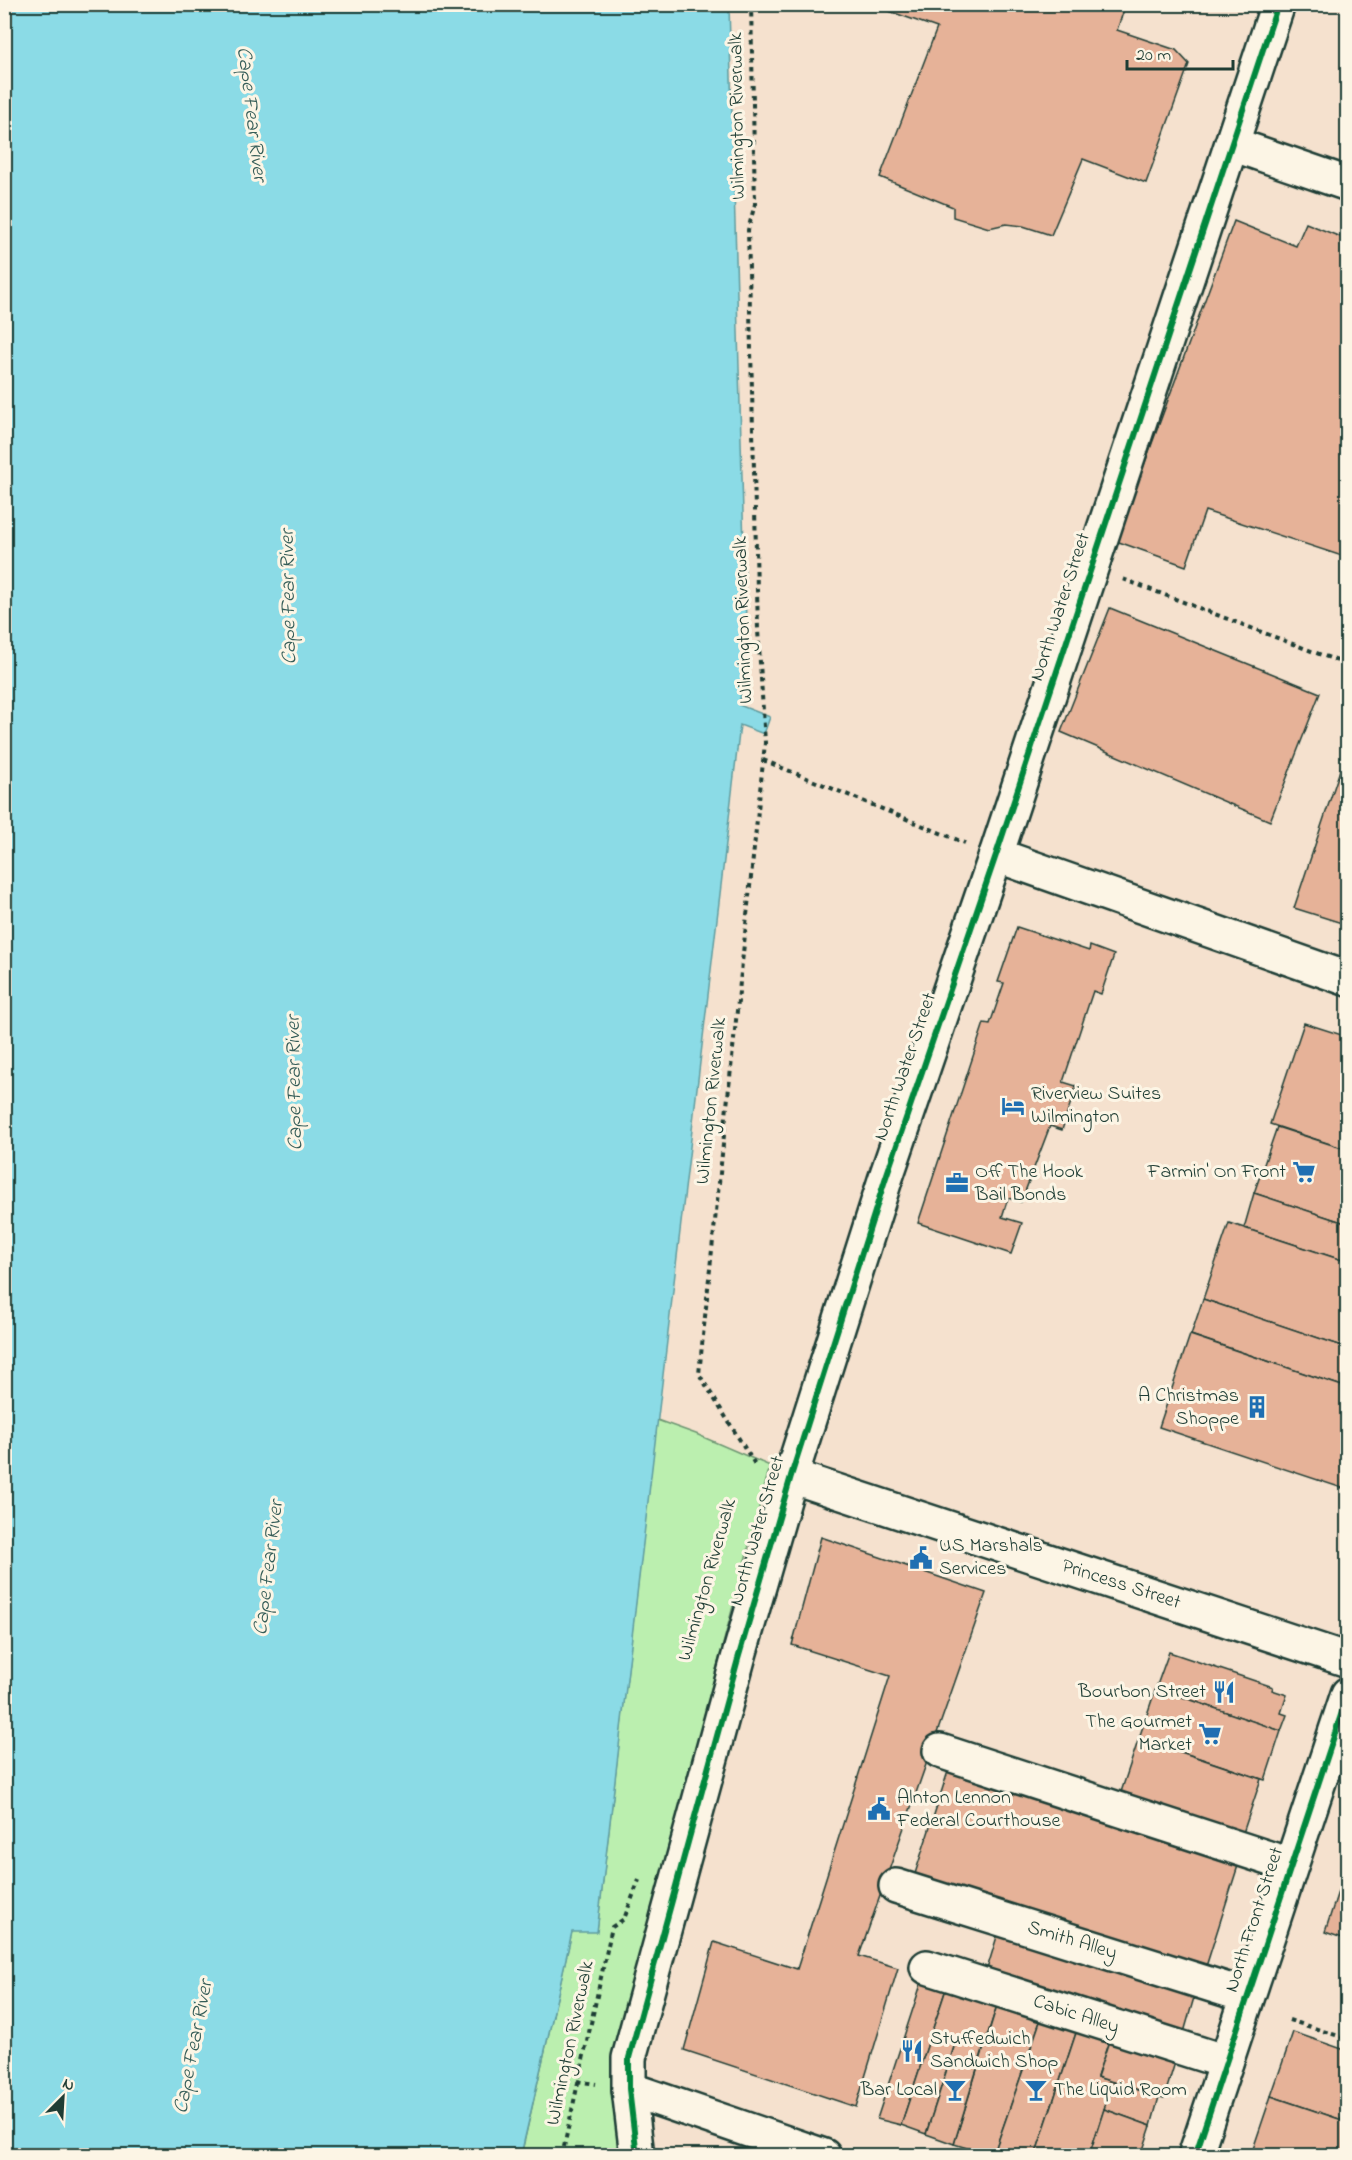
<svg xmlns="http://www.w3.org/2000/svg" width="1352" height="2160" font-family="'Indie Flower',sans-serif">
<rect width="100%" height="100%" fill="#f5e1ce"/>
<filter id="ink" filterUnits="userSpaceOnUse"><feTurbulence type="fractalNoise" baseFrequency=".0167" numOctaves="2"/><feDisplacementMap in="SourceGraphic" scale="12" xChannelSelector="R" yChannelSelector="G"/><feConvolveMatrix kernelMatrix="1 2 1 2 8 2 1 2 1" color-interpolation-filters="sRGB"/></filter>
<g filter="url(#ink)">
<polygon fill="#bbefaf" stroke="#6d9672" stroke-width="1.5" points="657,1420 696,1434 770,1466 613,2061 621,2155 521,2156 572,1931 597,1931"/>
<polygon fill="#8bdbe6" stroke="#609c9f" stroke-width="1.5" points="5,4 729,5 747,658 739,705 770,717 764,734 740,725 597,1932 572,1932 521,2155 5,2155"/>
<g fill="#e6b298" stroke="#1f3d34" stroke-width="1.5">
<polygon points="869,4 1126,4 1117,30 1176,50 1189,64 1146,183 1083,159 1051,235 1023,226 1006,224 989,228 953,217 953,207 880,177 937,28"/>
<polygon points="1234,221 1296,246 1306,223 1348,240 1348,558 1205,511 1186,566 1116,541"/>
<polygon points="1110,608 1320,693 1270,821 1061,732"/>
<polygon points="1348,746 1348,925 1294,908"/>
<polygon points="1017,927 1089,951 1090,946 1114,955 1101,994 1093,991 1063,1082 1076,1086 1062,1130 1050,1126 1021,1202 1008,1198 1002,1217 1022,1223 1011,1254 918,1223 984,1023 990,1024 1004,983 998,982"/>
<polygon points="1304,1023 1348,1037 1348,1150 1270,1124"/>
<polygon points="1277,1127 1348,1150 1348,1224 1254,1193"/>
<polygon points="1254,1193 1348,1224 1348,1262 1244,1228"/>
<polygon points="1229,1223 1348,1262 1348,1348 1203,1299"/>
<polygon points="1203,1299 1348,1348 1348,1388 1191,1335"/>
<polygon points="1190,1335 1348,1388 1348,1490 1159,1427"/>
<polygon points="821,1537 986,1593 859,1956 898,1968 856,2107 684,2050 714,1942 797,1969 890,1676 792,1645"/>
<polygon points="1169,1652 1273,1687 1272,1690 1287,1695 1281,1713 1287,1715 1281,1731 1156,1688"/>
<polygon points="1156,1688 1281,1731 1265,1780 1139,1738"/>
<polygon points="1139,1738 1261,1779 1241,1839 1119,1798"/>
<polygon points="951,1762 1242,1853 1203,1976 912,1883"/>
<polygon points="1342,1879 1348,1881 1348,1940 1325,1932"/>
<polygon points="999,1930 1195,1994 1181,2043 984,1979"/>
<polygon points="924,1975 948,1983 901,2125 877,2119"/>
<polygon points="948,1983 999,1999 984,2046 957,2038 926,2134 901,2125"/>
<polygon points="999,1999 1043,2013 993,2156 954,2144"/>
<polygon points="1043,2013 1079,2024 1035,2156 993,2156"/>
<polygon points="1079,2024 1111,2035 1097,2077 1113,2082 1089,2156 1035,2156"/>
<polygon points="1293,2032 1348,2051 1348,2122 1271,2096"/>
<polygon points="1111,2035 1177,2056 1164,2098 1097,2077"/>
<polygon points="957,2038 984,2046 954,2144 926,2134"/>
<polygon points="1113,2082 1159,2097 1151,2126 1104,2109"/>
<polygon points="1271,2096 1348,2122 1348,2145 1344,2156 1251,2155"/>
<polygon points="1104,2109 1151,2126 1141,2156 1089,2156"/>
</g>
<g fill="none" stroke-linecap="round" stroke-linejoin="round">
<g stroke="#1f3d34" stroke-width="38">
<g id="minor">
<polyline points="1232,144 1348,184"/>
<polyline points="996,855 1348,979"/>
<polyline points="791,1476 1348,1660"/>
<polyline points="940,1751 1290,1865"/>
<polyline points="896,1886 1247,1996"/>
<polyline points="927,1967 1226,2062"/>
<polyline points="629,2089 824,2156"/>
<polyline points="637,2156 629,2089 629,2058 738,1659 791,1476 885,1180 996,855 1278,4"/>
</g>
</g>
<g stroke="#1f3d34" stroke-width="38">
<polyline id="major" points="1195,2156 1348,1694"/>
</g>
<g stroke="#1f3d34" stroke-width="4" stroke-dasharray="4.5 4.5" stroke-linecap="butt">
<polyline points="751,4 755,204 748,230 758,630 765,743 699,1374 756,1466"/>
<polyline points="1123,579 1348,665"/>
<polyline points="763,760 965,843"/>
<polyline points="1289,2020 1348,2039"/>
<polyline points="577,2081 596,2084"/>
<polyline points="562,2156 612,1927 624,1919 639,1880"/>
</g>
<use href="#minor" stroke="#fcf5e5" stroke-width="33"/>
<use href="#major" stroke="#fcf5e5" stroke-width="33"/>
<g stroke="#fcf5e5" stroke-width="10">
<g id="cycleway">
<polyline points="637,2156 629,2089 629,2058 738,1659 791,1476 885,1180 996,855 1278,4"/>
<polyline points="1195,2156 1348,1694"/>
</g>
</g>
<use href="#cycleway" stroke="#00873e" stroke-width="6"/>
</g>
</g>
<defs>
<g id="hotel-bare" transform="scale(1.8)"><path d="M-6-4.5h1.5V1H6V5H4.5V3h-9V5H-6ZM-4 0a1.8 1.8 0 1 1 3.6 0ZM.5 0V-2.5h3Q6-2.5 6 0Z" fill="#1f6fb2" stroke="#fcf5e5" stroke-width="2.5" paint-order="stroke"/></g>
<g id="supermarket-bare" transform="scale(1.8)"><path d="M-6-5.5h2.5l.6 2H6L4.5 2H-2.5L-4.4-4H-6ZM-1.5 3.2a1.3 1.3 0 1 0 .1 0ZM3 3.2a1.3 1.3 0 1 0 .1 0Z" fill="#1f6fb2" stroke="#fcf5e5" stroke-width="2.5" paint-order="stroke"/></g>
<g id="office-bare" transform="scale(1.8)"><path d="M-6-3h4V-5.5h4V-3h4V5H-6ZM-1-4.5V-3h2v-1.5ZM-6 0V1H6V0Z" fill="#1f6fb2" stroke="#fcf5e5" stroke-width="2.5" paint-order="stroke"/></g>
<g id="building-bare" transform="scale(1.8)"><path d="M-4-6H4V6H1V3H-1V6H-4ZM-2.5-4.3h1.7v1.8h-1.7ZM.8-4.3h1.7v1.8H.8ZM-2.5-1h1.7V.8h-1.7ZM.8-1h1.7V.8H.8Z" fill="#1f6fb2" stroke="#fcf5e5" stroke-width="2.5" paint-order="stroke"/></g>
<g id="civic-bare" transform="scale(1.8)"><path d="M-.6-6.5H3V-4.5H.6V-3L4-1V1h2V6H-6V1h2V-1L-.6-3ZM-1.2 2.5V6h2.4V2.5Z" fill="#1f6fb2" stroke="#fcf5e5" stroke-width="2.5" paint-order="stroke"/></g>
<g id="restaurant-bare" transform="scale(1.8)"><path d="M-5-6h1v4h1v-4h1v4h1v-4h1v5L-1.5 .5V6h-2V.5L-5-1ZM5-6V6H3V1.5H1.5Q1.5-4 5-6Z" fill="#1f6fb2" stroke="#fcf5e5" stroke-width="2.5" paint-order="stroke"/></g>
<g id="bar-bare" transform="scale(1.8)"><path d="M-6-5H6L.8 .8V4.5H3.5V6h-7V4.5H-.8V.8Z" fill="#1f6fb2" stroke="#fcf5e5" stroke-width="2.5" paint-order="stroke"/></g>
</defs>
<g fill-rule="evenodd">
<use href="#hotel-bare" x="1013" y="1106"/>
<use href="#supermarket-bare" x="1304" y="1172"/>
<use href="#office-bare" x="957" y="1183"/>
<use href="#building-bare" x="1257" y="1407"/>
<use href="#civic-bare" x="921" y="1558"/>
<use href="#restaurant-bare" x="1224" y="1692"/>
<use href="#supermarket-bare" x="1210" y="1734"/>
<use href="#civic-bare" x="879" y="1809"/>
<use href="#restaurant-bare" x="912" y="2051"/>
<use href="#bar-bare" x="955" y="2090"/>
<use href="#bar-bare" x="1036" y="2090"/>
</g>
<g text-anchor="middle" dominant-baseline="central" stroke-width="6" stroke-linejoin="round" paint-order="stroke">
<g font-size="20" fill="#1f3d34" stroke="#fcf5e5">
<text transform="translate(738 116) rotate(-91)">Wilmington Riverwalk</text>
<text transform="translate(1061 607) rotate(-72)">North Water Street</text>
<text transform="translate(744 620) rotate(-92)">Wilmington Riverwalk</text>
<text transform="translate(906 1067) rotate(-71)">North Water Street</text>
<text transform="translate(712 1101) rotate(-84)">Wilmington Riverwalk</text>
<text transform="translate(758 1531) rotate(-74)">North Water Street</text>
<text transform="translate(708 1580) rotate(-74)">Wilmington Riverwalk</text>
<text transform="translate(1121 1585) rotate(18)">Princess Street</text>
<text transform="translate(1255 1920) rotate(-72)">North Front Street</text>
<text transform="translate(1072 1941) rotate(17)">Smith Alley</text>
<text transform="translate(1076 2015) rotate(18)">Cabic Alley</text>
<text transform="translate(571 2043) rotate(-78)">Wilmington Riverwalk</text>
</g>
<g font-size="20" fill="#1f3d34" stroke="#fcf5e5" text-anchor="start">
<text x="1031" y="1094">Riverview Suites<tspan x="1031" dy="23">Wilmington</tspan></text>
<text x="975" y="1172">Off The Hook<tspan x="975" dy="23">Bail Bonds</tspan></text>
<text x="1286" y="1172" text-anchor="end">Farmin' On Front</text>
<text x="1239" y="1396" text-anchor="end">A Christmas<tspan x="1239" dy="23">Shoppe</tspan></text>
<text x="939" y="1546">US Marshals<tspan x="939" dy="23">Services</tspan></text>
<text x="1206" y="1692" text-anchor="end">Bourbon Street</text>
<text x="1192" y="1722" text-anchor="end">The Gourmet<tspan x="1192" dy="23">Market</tspan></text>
<text x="897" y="1798">Alnton Lennon<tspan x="897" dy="23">Federal Courthouse</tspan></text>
<text x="930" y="2039">Stuffedwich<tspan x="930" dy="23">Sandwich Shop</tspan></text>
<text x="937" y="2090" text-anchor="end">Bar Local</text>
<text x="1054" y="2090">The Liquid Room</text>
</g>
<g font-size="21" font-style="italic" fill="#355d58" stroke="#fcf5e5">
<text transform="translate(251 114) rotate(83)">Cape Fear River</text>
<text transform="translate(289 597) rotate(-91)">Cape Fear River</text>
<text transform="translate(295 1083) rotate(-91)">Cape Fear River</text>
<text transform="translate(269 1568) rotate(-83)">Cape Fear River</text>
<text transform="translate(194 2047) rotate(-79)">Cape Fear River</text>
</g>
</g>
<rect width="1352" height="2160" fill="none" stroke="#fcf5e5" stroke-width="24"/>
<rect x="12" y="12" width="1328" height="2136" fill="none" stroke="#1f3d34" stroke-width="2" filter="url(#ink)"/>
<g transform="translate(63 2097) rotate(24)" stroke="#fcf5e5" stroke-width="4.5" paint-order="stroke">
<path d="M0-4.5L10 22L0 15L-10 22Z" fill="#1f3d34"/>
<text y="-9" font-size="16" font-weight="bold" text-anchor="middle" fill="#1f3d34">N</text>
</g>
<path d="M1127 60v9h106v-9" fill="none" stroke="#1f3d34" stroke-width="3"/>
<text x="1136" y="60" font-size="18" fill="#1f3d34" stroke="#fcf5e5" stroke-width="4.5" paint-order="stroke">20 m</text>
</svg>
